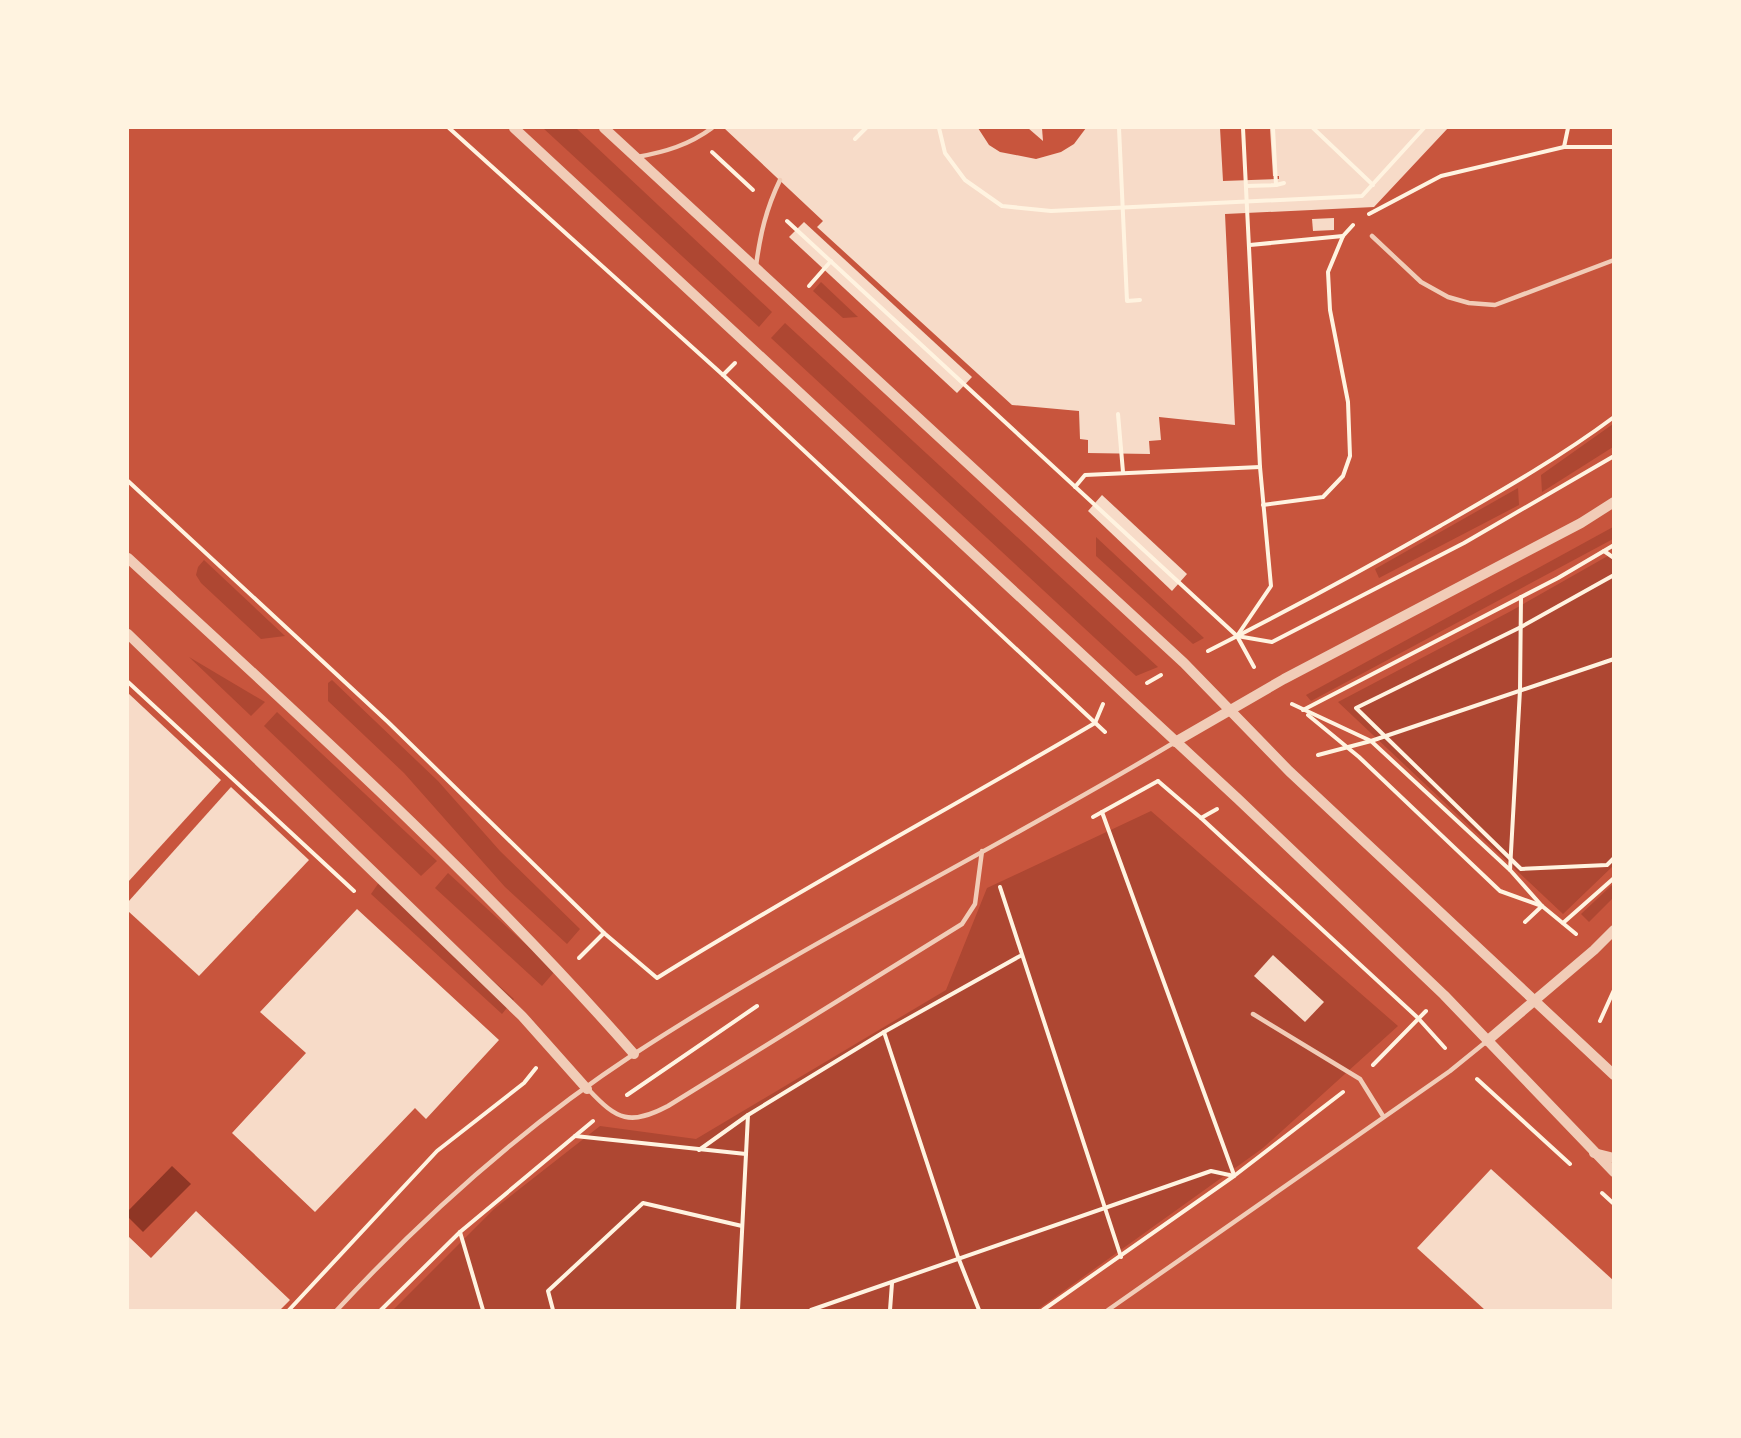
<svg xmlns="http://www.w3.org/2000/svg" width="1741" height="1438" font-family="'Noto Sans',sans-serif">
<rect width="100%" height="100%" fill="#c8553d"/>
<g fill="#ae4732">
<polygon points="543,128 576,128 772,312 759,327"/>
<polygon points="821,282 858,317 843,318 813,291"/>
<polygon points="785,323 1158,667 1136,676 771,338"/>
<polygon points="1613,424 1613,447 1542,492 1541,475"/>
<polygon points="1518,488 1519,505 1379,578 1375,569"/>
<polygon points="1613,527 1613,539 1311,701 1306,695"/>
<polygon points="1096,537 1204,638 1193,644 1096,556"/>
<polygon points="1613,553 1613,866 1563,914 1338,702 1511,611"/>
<polygon points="204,560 285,636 261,639 201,583 196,575 198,567"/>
<polygon points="189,657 265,702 251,716"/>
<polygon points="332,680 438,781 500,851 580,929 567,944 505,887 404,773 328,701 328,683"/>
<polygon points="277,712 437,861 421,876 264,726"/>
<polygon points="1151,811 1398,1026 1263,1148 1037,1310 393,1310 494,1209 600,1126 696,1139 946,990 987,888"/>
<polygon points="448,873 555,971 542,986 435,888"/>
<polygon points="380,881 514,999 502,1014 371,894"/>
<polygon points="1613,884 1613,898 1589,922 1581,914"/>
</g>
<polygon fill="#8f3625" points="172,1166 191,1184 143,1232 128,1217 128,1211"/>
<g fill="#f7dbc8">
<polygon points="724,128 978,128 989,145 1000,152 1036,159 1061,152 1074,144 1086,128 1220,128 1223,181 1279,179 1279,176 1273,176 1270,128 1448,128 1374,207 1225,214 1235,425 1159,417 1161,440 1149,441 1150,454 1088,453 1088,440 1080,439 1079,411 1012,405 817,227 823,221"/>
<polygon points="1028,128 1042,128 1043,141"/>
<polygon points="1334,218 1334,230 1313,231 1312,219"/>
<polygon points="804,222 972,377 957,393 789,237"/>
<polygon points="1102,495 1187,574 1172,591 1088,511"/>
<polygon points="128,693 221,780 128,882"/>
<polygon points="231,787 309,860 199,976 128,911 128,902"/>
<polygon points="357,909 499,1040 426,1119 415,1108 315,1212 232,1133 306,1053 260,1012"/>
<polygon points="1273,955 1324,1002 1305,1022 1254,976"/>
<polygon points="1491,1169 1614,1281 1614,1310 1485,1310 1417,1248"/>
<polygon points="196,1211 290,1300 280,1310 128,1310 128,1236 151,1258"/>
</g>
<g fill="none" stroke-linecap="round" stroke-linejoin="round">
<g stroke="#fff3e0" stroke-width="4">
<polyline points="449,128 723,375 1105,732"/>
<polyline points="939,128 945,153 965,180 1002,206 1051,211 1362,196 1424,128"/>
<polyline points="1119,128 1127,301 1140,300"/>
<polyline points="1243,128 1260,467 1271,586 1237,636 1272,642 1464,543 1614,456"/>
<polyline points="1313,128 1373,185"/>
<polyline points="855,139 866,128"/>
<polyline points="1564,147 1568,128"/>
<polyline points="712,152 753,190"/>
<polyline points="1276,185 1284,183"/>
<polyline points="1246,186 1276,185 1273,128"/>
<polyline points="1369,214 1441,176 1564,147 1614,147"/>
<polyline points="787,221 1237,636 1254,667"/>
<polyline points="1250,245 1343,236"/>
<polyline points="809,286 831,261"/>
<polyline points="723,375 735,363"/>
<polyline points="1118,414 1123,472"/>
<path d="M128 481 388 722 604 933 657 978C800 889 949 809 1095 723L1103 704"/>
<polyline points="1075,487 1085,475 1260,467"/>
<polyline points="1263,505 1323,497 1343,476 1350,456 1348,402 1330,310 1328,272 1343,236 1353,225"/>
<polyline points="1604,551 1614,558"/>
<polyline points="1614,575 1521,627 1356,708 1521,869 1607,865 1614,858"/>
<path d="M1208 651C1287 611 1363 570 1440 526 1499 492 1559 458 1614 417"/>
<polyline points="128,682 354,891"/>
<polyline points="1147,683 1161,675"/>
<polyline points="1292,704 1371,741 1510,870 1542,906 1576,934"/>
<polyline points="1303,710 1558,578 1614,545"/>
<polyline points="1308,715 1359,757 1500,891 1542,906 1525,922"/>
<polyline points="1318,755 1371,741 1614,659"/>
<polyline points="1158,781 1201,818 1418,1018 1445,1048"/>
<polyline points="1102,812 1234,1175"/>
<polyline points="1093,817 1158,781"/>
<polyline points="1201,818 1217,809"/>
<polyline points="1510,870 1520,690 1521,597"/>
<polyline points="1000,887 1121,1257"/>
<polyline points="1563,923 1614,878"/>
<polyline points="579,958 604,933"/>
<polyline points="1600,1021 1614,990"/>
<polyline points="884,1032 958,1257 979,1310"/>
<polyline points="1373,1065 1426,1011"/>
<polyline points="1477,1079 1570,1164"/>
<polyline points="627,1095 757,1006"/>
<polyline points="575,1136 746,1154"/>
<polyline points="699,1150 748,1115"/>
<polyline points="1602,1193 1614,1204"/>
<polyline points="460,1232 483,1310"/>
<polyline points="289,1310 437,1151 524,1083 536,1068"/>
<polyline points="381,1310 460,1232 593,1121"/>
<polyline points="553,1310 548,1291 643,1203 742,1226"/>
<polyline points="738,1310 748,1115 884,1032 1020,956"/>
<polyline points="811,1310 1211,1171 1234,1176"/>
<polyline points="890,1310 892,1283"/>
<polyline points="1043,1310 1234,1176 1343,1092"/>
</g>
<g stroke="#f1ccb7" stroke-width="4.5">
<path d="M637 157C665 152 689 145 712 128"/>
<polyline points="1372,236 1421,282 1448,297 1469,303 1495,305 1614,260"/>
<path d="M756 266C760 235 766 209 780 180"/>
<polyline points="1253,1014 1360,1079 1383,1116"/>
<path d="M589 1090C617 1120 630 1126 668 1106L962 924 975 904 982 851"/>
<path d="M337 1310C425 1215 526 1125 634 1054 809 940 997 849 1175 742"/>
<polyline points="1108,1310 1450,1071 1487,1041"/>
</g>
<g stroke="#f1ccb7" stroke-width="10">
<polyline points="514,128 1238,799 1444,995 1614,1172"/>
<polyline points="604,128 1184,663 1289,771 1614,1075"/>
<path d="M128 558C302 718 478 876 634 1054"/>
<polyline points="128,634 522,1016 587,1089"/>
<polyline points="1175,742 1284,679 1581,523 1614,502"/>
<polyline points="1487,1041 1594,950 1614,930"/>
<polyline points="1594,1153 1614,1158"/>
</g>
</g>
<rect width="1741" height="1438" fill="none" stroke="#fff3e0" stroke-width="258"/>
</svg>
